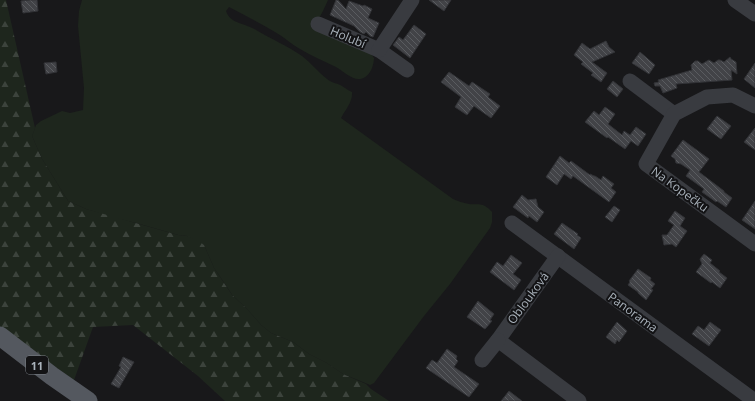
<svg xmlns="http://www.w3.org/2000/svg" width="755" height="401" font-family="'Open Sans',sans-serif">
<defs>
<pattern id="forest-firs" width="22" height="20" patternUnits="userSpaceOnUse"><rect width="22" height="20" fill="#1e261d"/><path d="M5 1l3.5 6h-7zM16 11l3.5 6h-7z" fill="#3c433c"/></pattern>
<pattern id="building-back-hatch" width="6" height="6" patternUnits="userSpaceOnUse"><rect width="6" height="6" fill="#424347"/><path d="M-1 5l2 2M0 0l6 6M5-1l2 2" fill="none" stroke="#5a5c60"/></pattern>
</defs>
<rect width="100%" height="100%" fill="#18181a"/>
<path fill="#1e261d" d="M82 0H328L323 11 318 20 371 54 374 58C374 65 370 78 360 79 352 80 343 71 336 67 324 61 312 56 300 49 291 44 284 37 275 32 260 23 244 15 229 7L226 11C230 24 245 23 256 30 271 39 288 46 302 56 311 63 318 72 327 79 331 82 334 83 338 84 343 86 347 90 352 92 353 102 345 110 341 118L453 199C458 201 463 203 469 204 480 205 483 202 492 212V222L490 228 450 284 424 316 374 383 370 385 343 374 325 362 309 354 293 342 271 333 261 325 246 308 232 295 227 287 214 268 204 245 187 236 178 235 136 223 111 217 86 209 68 201 42 159 32 136 36 125 41 121 62 111 70 113 83 110 84 88 78 26 79 11Z"/>
<polygon fill="url(#forest-firs)" points="0,0 6,0 35,128 32,136 42,159 68,201 86,209 178,235 187,236 197,240 204,245 214,268 232,295 246,308 261,325 271,333 293,342 309,354 325,362 343,374 366,384 371,389 389,401 225,401 198,376 133,325 93,327 74,380 0,328"/>
<g fill="url(#building-back-hatch)" stroke="#323337">
<polygon points="30,0 37,0 38,11 23,13 21,1"/>
<polygon points="336,0 338,0 346,9 349,1 363,6 364,5 372,9 368,18 379,23 373,37 370,36 366,32 364,34 360,32 354,26 330,15"/>
<polygon points="429,0 451,0 444,11"/>
<polygon points="414,25 426,34 410,58 393,45 399,37 403,40"/>
<polygon points="606,41 609,47 615,52 592,62 607,73 601,82 591,75 593,73 581,64 583,62 574,55 582,43 590,49"/>
<polygon points="640,52 655,65 649,74 632,63"/>
<polygon points="730,57 731,59 736,62 737,74 731,70 732,80 676,84 677,88 663,93 660,86 655,86 654,83 659,82 658,80 692,70 691,65 695,61 698,61 702,64 707,61 709,60 714,63 718,60 720,60 724,62"/>
<polygon points="56,62 57,72 46,74 44,63"/>
<polygon points="755,63 755,88 744,79"/>
<polygon points="449,72 469,86 472,82 490,94 488,97 500,106 491,118 474,106 467,115 455,107 461,97 441,82"/>
<polygon points="613,81 623,89 617,97 607,89"/>
<polygon points="605,107 615,114 608,124 622,135 624,131 630,135 636,127 646,134 638,146 631,141 625,149 608,137 607,138 585,122 594,111 599,115"/>
<polygon points="717,116 731,126 721,139 707,129"/>
<polygon points="755,128 755,150 744,142"/>
<polygon points="683,140 709,159 699,172 724,191 724,192 732,198 726,207 717,201 716,202 702,192 704,189 686,176 690,170 681,164 676,163 675,159 671,156"/>
<polygon points="560,156 569,163 571,161 590,175 590,174 594,176 595,176 601,180 603,176 614,184 611,188 616,192 609,202 573,176 571,179 564,174 557,185 546,177"/>
<polygon points="522,195 528,200 536,199 538,207 544,212 537,222 529,216 528,218 513,207"/>
<polygon points="755,201 755,229 742,220"/>
<polygon points="614,206 620,210 612,222 605,217"/>
<polygon points="675,211 685,218 680,226 687,231 676,247 672,244 664,245 662,235 667,235 674,225 668,221"/>
<polygon points="562,223 578,234 577,235 581,238 574,249 554,234"/>
<polygon points="704,254 712,260 710,263 720,271 719,272 727,278 720,288 712,282 711,283 696,272 702,264 700,259"/>
<polygon points="511,255 522,263 513,274 521,280 514,290 490,272 497,262 503,266"/>
<polygon points="638,269 651,278 650,280 655,284 651,289 653,290 646,300 638,293 638,292 628,285 630,282 629,281"/>
<polygon points="478,301 494,314 490,320 492,321 485,329 467,317"/>
<polygon points="617,322 627,331 619,342 617,340 615,344 606,337"/>
<polygon points="710,322 721,330 709,346 692,334 698,326 704,330"/>
<polygon points="447,349 457,356 456,359 458,361 454,367 479,384 469,397 426,368 432,360 437,363"/>
<polygon points="123,357 134,362 119,388 111,384 121,367 119,366"/>
<polygon points="509,391 522,401 501,401"/>
</g>
<g fill="none" stroke-linecap="round" stroke-linejoin="round">
<g stroke="#393b40" stroke-width="15">
<polyline points="735,0 755,14"/>
<polyline points="318,24 379,50 407,70"/>
<polyline points="379,50 412,0"/>
<polyline points="630,81 674,114"/>
<polyline points="755,106 733,95 707,97 674,114 646,164 755,244"/>
<polyline points="512,223 755,401"/>
<polyline points="558,256 498,340 579,401"/>
<polyline points="482,360 498,340"/>
</g>
<polyline stroke="#54585f" stroke-width="19" points="0,336 52,376 88,401"/>
</g>
<g text-anchor="middle" dominant-baseline="central" stroke-width="4" stroke-linejoin="round" paint-order="stroke">
<rect fill="#131315" stroke="#7c8289" stroke-width="1" x="26" y="356" width="22" height="18" rx="3"/>
<g font-size="11" font-weight="bold" fill="#a9b2bb">
<text x="37" y="365">11</text>
</g>
<g font-size="12" fill="#a9b2bb" stroke="#131315">
<text transform="translate(348 37) rotate(23)">Holubí</text>
<text transform="translate(680 189) rotate(36)">Na Kopečku</text>
<text transform="translate(528 298) rotate(-54)">Oblouková</text>
<text transform="translate(633 312) rotate(36)">Panorama</text>
</g>
</g>
</svg>
